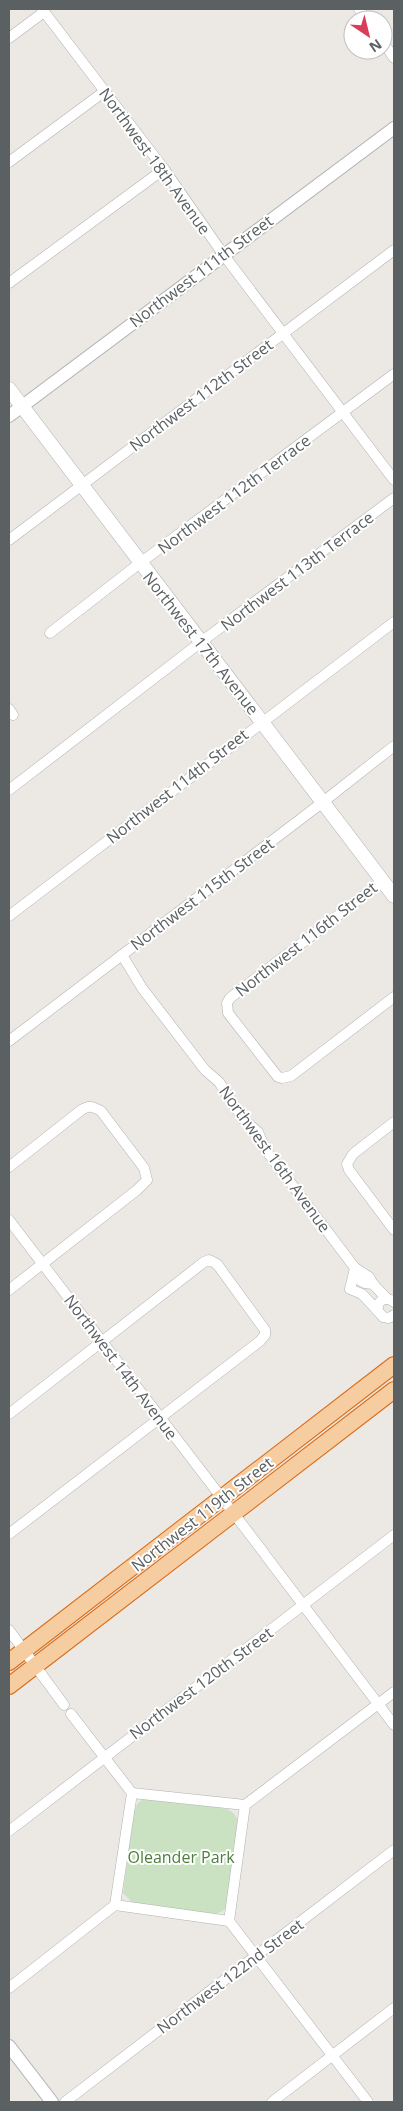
<svg xmlns="http://www.w3.org/2000/svg" width="403" height="2111" font-family="'Open Sans',sans-serif">
<rect width="100%" height="100%" fill="#ece8e3"/>
<path fill="#cae2c2" d="M143 1799 222 1808C231 1810 234 1812 238 1821L227 1906 223 1911 215 1914 135 1905 123 1893 134 1810 138 1803Z"/>
<g fill="none" stroke-linecap="round" stroke-linejoin="round">
<g stroke="#aeb2b4" stroke-width="11">
<g id="minor">
<polyline points="42,9 164,169 223,254 394,480"/>
<polyline points="359,9 367,20"/>
<polyline points="9,38 44,12"/>
<polyline points="383,42 394,58"/>
<polyline points="9,162 105,91"/>
<polyline points="9,283 164,169"/>
<polyline points="9,540 394,250"/>
<polyline points="50,633 140,563 394,374"/>
<polyline points="9,709 13,715"/>
<polyline points="9,790 201,642 394,498"/>
<polyline points="383,881 230,998 227,1003 228,1013 278,1077 282,1078 291,1076 394,997"/>
<polyline points="9,916 394,622"/>
<polyline points="122,955 142,988 205,1070 219,1082 243,1119 258,1132 265,1149 355,1268 350,1289 362,1294 377,1310"/>
<polyline points="9,1041 323,802 394,746"/>
<polyline points="394,1122 353,1154 347,1164 349,1170 394,1230"/>
<path d="M9 1167 80 1111C89 1105 92 1106 101 1111L144 1168 147 1180 137 1190 9 1290"/>
<polyline points="9,1220 264,1553"/>
<polyline points="355,1268 369,1277 373,1284"/>
<polyline points="354,1277 365,1283 373,1284 387,1299"/>
<path d="M394 1302C389 1298 383 1298 379 1303L377 1310 383 1317 389 1318 394 1315"/>
<polyline points="9,1414 204,1262 209,1260 217,1264 265,1330 265,1335 260,1341 9,1534"/>
<polyline points="266,1556 394,1725"/>
<polyline points="9,1630 64,1705"/>
<polyline points="71,1714 132,1793 115,1905"/>
<polyline points="132,1793 245,1805"/>
<polyline points="245,1805 394,1692"/>
<polyline points="9,1831 394,1535"/>
<polyline points="115,1905 229,1921 368,2102"/>
<polyline points="229,1921 245,1805"/>
<polyline points="9,1988 115,1905"/>
<polyline points="65,2102 394,1850"/>
<polyline points="272,2102 394,2008"/>
</g>
</g>
<g stroke="#aeb2b4" stroke-width="14">
<g id="tertiary">
<polyline points="9,416 394,128"/>
<polyline points="9,2046 52,2102"/>
</g>
</g>
<g stroke="#aeb2b5" stroke-width="15">
<polyline id="secondary" points="9,389 394,896"/>
</g>
<g stroke="#db6915" stroke-width="18">
<g id="trunk">
<polyline points="9,1662 394,1365"/>
<polyline points="9,1686 394,1390"/>
</g>
</g>
<use href="#minor" stroke="#fff" stroke-width="10"/>
<use href="#tertiary" stroke="#fff" stroke-width="12"/>
<use href="#secondary" stroke="#fff" stroke-width="14"/>
<use href="#trunk" stroke="#f5cda0" stroke-width="16"/>
</g>
<g text-anchor="middle" dominant-baseline="central" stroke-width="4" stroke-linejoin="round" paint-order="stroke">
<g font-size="16" fill="#5b6062" stroke="#fff">
<text transform="translate(155 161) rotate(54)">Northwest 18th Avenue</text>
<text transform="translate(201 271) rotate(-37)">Northwest 111th Street</text>
<text transform="translate(201 395) rotate(-37)">Northwest 112th Street</text>
<text transform="translate(234 494) rotate(-37)">Northwest 112th Terrace</text>
<text transform="translate(297 571) rotate(-37)">Northwest 113th Terrace</text>
<text transform="translate(201 643) rotate(52)">Northwest 17th Avenue</text>
<text transform="translate(177 786) rotate(-38)">Northwest 114th Street</text>
<text transform="translate(202 894) rotate(-37)">Northwest 115th Street</text>
<text transform="translate(306 939) rotate(-38)">Northwest 116th Street</text>
<text transform="translate(275 1159) rotate(54)">Northwest 16th Avenue</text>
<text transform="translate(121 1367) rotate(53)">Northwest 14th Avenue</text>
<text transform="translate(202 1514) rotate(-38)">Northwest 119th Street</text>
<text transform="translate(201 1683) rotate(-37)">Northwest 120th Street</text>
<text transform="translate(230 1976) rotate(-37)">Northwest 122nd Street</text>
</g>
<g font-size="16" fill="#4b803c" stroke="#fff">
<text x="181" y="1857">Oleander Park</text>
</g>
</g>
<rect width="403" height="2111" fill="none" stroke="#5b6062" stroke-width="20"/>
<g transform="translate(368 35) rotate(145)"><circle r="24" fill="#ffffff" stroke="#bdbfc0"/>
<path d="M0-4L9 19L0 12L-9 19Z" fill="#d93d59"/>
<text y="-8" font-size="14" font-weight="bold" text-anchor="middle" fill="#5b6062">N</text>
</g>
</svg>
